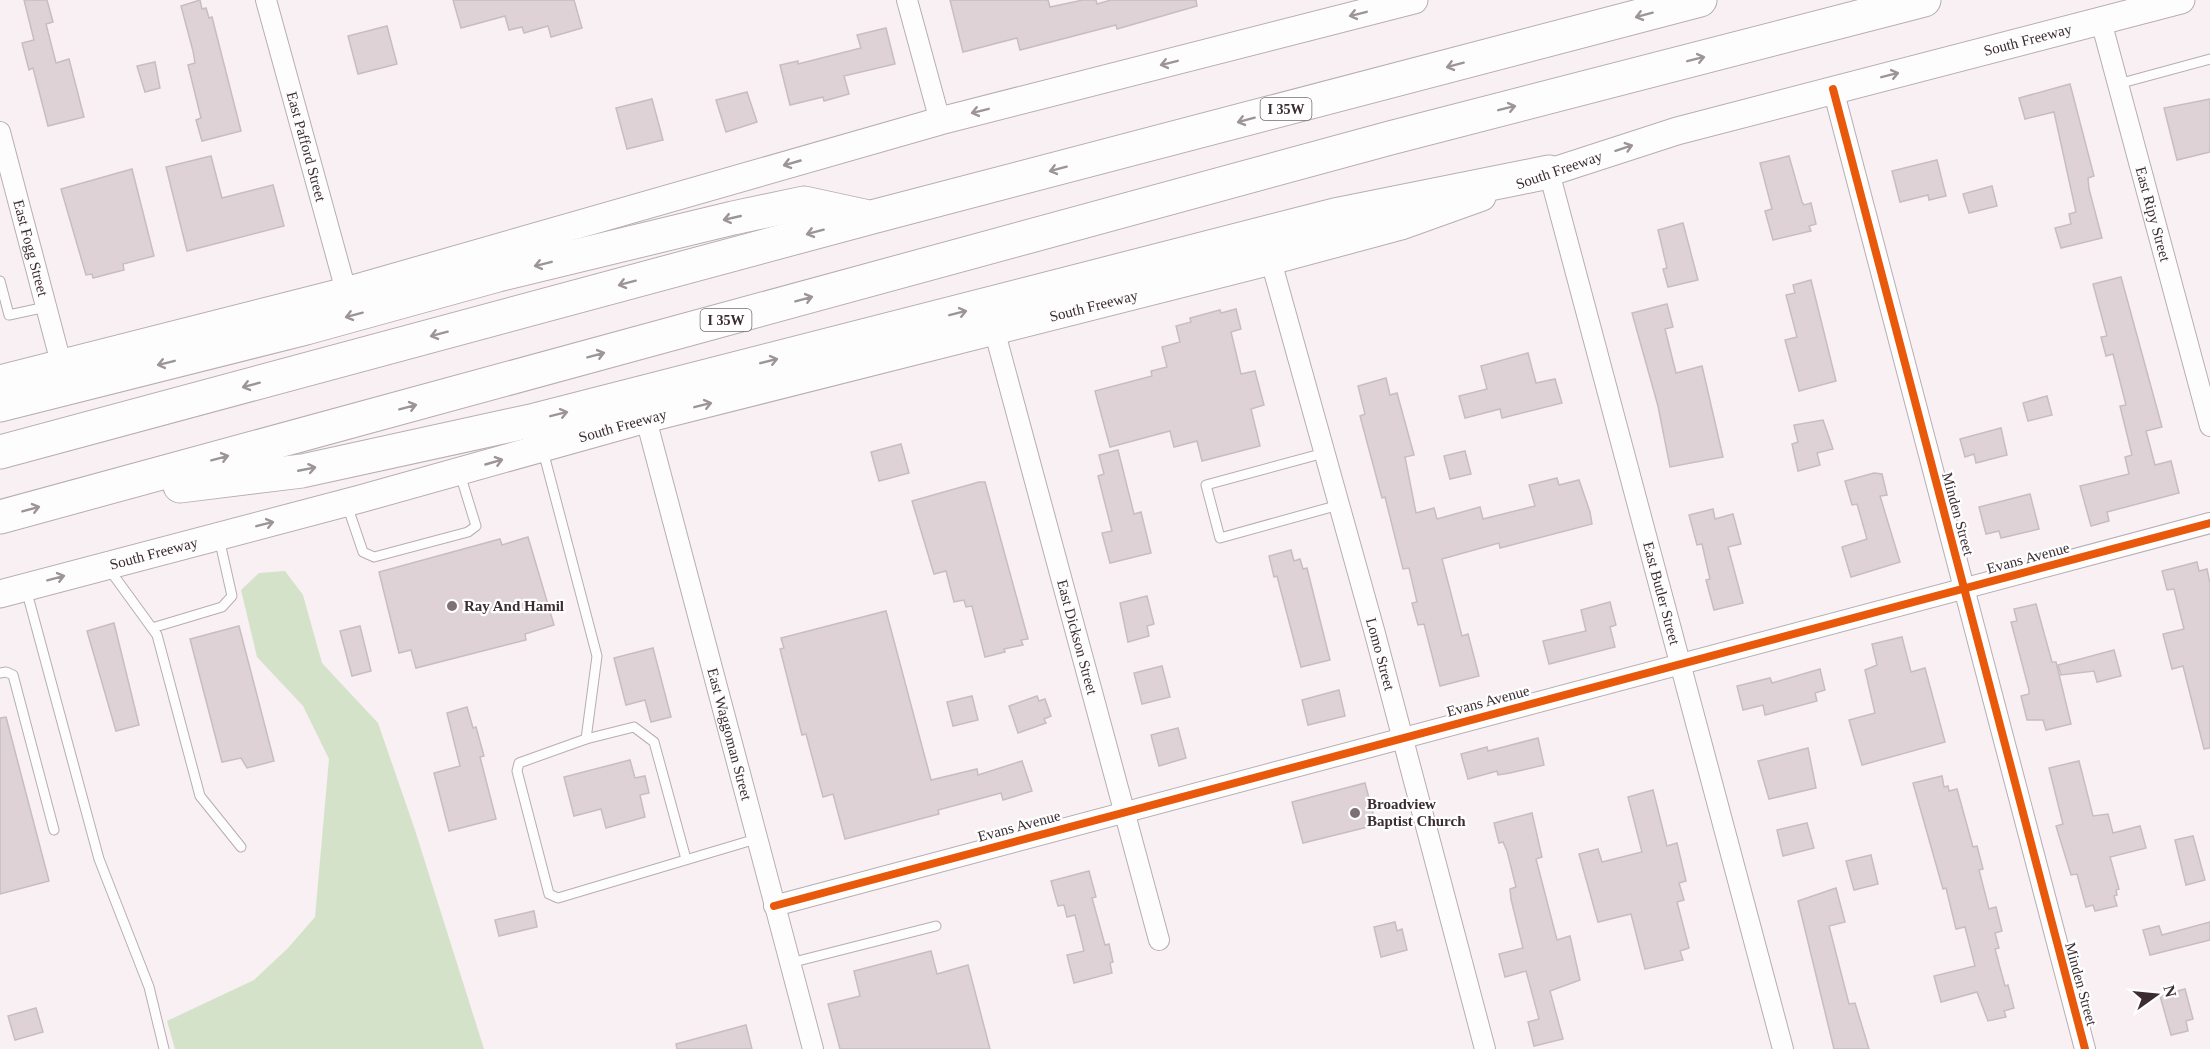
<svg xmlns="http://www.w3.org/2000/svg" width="2210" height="1049" font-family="Georgia,serif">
<rect width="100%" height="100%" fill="#f8f0f3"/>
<polygon fill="#d5e2ca" points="285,571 303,595 322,663 378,723 415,830 484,1049 175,1049 167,1021 254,980 288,948 315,917 329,759 303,706 257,657 241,590 259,573"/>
<g fill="#ded2d6" stroke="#c8bdc1" stroke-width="1.5">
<polygon points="24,0 47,0 53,22 46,24 56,63 69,59 84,117 48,126 33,68 29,70 22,43 34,40"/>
<polygon points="200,0 202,9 206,8 209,18 212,17 241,131 202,141 196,120 201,118 188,65 195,63 193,51 181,6"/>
<polygon points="453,0 574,0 582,28 551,37 548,26 524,33 522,27 509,30 505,16 461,28"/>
<polygon points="950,0 1048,0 1050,7 1083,0 1096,0 1097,4 1111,0 1196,0 1197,6 1117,29 1116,25 1020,50 1017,38 963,52"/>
<polygon points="387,26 397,64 358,74 348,36"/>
<polygon points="886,28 895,64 844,76 849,94 824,101 823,97 790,105 780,65 798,61 798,64 861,48 857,35"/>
<polygon points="155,62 160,88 145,92 137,66"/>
<polygon points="2070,84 2094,176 2088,178 2089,189 2102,238 2061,248 2055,228 2071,224 2069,214 2076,212 2054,112 2025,119 2019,98"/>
<polygon points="747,92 757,122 726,132 716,100"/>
<polygon points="652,99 663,140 627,149 616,108"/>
<polygon points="2210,99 2210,152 2177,160 2164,108"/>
<polygon points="211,156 222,198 273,185 284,226 187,251 166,167"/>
<polygon points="1789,156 1802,202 1804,205 1811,203 1816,224 1809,226 1811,231 1773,240 1765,211 1772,209 1760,163"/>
<polygon points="1937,160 1946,196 1929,200 1928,195 1900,202 1892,171"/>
<polygon points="132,169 154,256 123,264 124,270 93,278 92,274 86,275 61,189"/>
<polygon points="1992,186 1997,206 1969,213 1963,194"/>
<polygon points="1683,223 1698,280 1668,287 1663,269 1667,268 1658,230"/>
<polygon points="2121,277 2162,427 2146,431 2155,465 2171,461 2179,493 2107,512 2109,521 2091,526 2080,486 2129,474 2125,457 2132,455 2120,406 2126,405 2113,354 2106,356 2101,337 2107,336 2093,284"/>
<polygon points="1811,280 1836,381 1799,391 1785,340 1797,337 1786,295 1795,293 1793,285"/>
<polygon points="1667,304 1673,327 1665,329 1676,373 1702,366 1723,457 1670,467 1658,406 1632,313"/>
<polygon points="1236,309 1241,329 1231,332 1241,374 1255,371 1264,405 1251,409 1260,446 1202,461 1197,441 1174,447 1170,431 1110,447 1095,391 1152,376 1151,371 1167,367 1162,347 1180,342 1176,326 1191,322 1190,318 1220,310 1221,313"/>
<polygon points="1528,353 1536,383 1555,379 1562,403 1502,418 1500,409 1465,418 1459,396 1487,389 1481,366"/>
<polygon points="1386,378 1390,395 1397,393 1414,455 1405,457 1416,513 1434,508 1437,519 1480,507 1483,519 1535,506 1529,485 1557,478 1559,485 1579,480 1590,512 1592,524 1500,548 1499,543 1442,559 1462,636 1468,634 1479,676 1440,686 1424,624 1418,625 1412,603 1417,602 1409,568 1403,569 1385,497 1382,498 1360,416 1365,414 1358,386"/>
<polygon points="2047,396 2052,415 2028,421 2023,403"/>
<polygon points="1823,420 1833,449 1817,453 1820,465 1798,471 1792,444 1798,442 1794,425"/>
<polygon points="2001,428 2007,455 1976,463 1974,454 1965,457 1960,439"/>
<polygon points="901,444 909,473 879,481 871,452"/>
<polygon points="1118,450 1134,514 1141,512 1151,553 1110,563 1102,533 1112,531 1098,476 1104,474 1099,455"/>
<polygon points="1465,451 1471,474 1450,479 1444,456"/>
<polygon points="1874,473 1882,474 1887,495 1880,496 1900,562 1851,577 1842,547 1867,539 1857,504 1852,505 1845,481"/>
<polygon points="979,482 985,482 1028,639 1021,640 1023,645 1004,649 1005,652 985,657 972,606 966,607 964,600 954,602 946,571 934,574 912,501"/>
<polygon points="2030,494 2039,529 2001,538 1999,531 1986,534 1979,507"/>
<polygon points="1713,509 1715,519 1733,514 1741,544 1728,547 1743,603 1714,610 1706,580 1710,579 1702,544 1697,545 1689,515"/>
<polygon points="528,537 554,625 525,634 526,640 416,668 411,650 399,653 379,572 500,539 502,545"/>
<polygon points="1291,550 1294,561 1300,559 1303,569 1307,568 1330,660 1301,667 1277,576 1274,577 1269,556"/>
<polygon points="2197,562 2199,571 2207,569 2210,583 2210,748 2204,749 2183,666 2172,669 2163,634 2184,629 2174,589 2167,590 2162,571"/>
<polygon points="1147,596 1154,624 1147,626 1149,636 1128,642 1120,603"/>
<polygon points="1610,602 1616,625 1610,627 1615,647 1549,664 1543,641 1586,631 1581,610"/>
<polygon points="2036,604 2052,662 2056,662 2071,724 2046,730 2043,720 2027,720 2021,696 2029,694 2029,690 2011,622 2017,621 2014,609"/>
<polygon points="886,611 931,780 977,769 978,775 1022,761 1032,791 1003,800 1001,793 938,810 939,814 845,839 833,794 823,797 806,734 802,735 780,649 784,648 781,638"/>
<polygon points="114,623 139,725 116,731 87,631"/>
<polygon points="239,626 274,761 247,768 241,758 222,762 190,639"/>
<polygon points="360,626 371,671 352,676 340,631"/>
<polygon points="1902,637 1911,672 1925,668 1945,742 1862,765 1849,720 1875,713 1865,670 1877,665 1872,644"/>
<polygon points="653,648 671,717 651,722 645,700 626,705 614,658"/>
<polygon points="2114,650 2121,676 2097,682 2094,671 2061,675 2058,665"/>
<polygon points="1162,666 1170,697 1142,704 1134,673"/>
<polygon points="1820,669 1825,690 1815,693 1817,701 1765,715 1763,705 1743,710 1737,686 1770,678 1772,683"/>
<polygon points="1339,690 1345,716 1308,725 1302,700"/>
<polygon points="972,696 978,720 953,726 947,702"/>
<polygon points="1037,696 1039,701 1045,699 1051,716 1044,719 1046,723 1018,733 1009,706"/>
<polygon points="467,707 473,728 476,727 484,756 480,757 496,819 449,831 434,773 460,766 447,713"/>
<polygon points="6,717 49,881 0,894 0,718"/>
<polygon points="1178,728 1186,758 1159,766 1151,735"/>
<polygon points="1538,738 1544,765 1510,773 1498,775 1497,771 1468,779 1461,754 1487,747 1488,751"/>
<polygon points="1808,748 1816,788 1769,799 1758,761"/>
<polygon points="630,760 635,778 645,776 649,793 640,795 645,817 606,828 601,809 574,816 564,777"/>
<polygon points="2079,761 2093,816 2108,814 2113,833 2140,826 2146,848 2110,857 2119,889 2116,890 2117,895 2114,896 2117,906 2095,911 2093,905 2086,907 2077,874 2071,875 2056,826 2063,824 2049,768"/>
<polygon points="1942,776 1944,787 1948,786 1949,791 1957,789 1973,847 1977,846 1983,869 1979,870 1989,909 1996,907 2002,931 1995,933 1999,948 1995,949 2005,986 2008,985 2014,1008 2004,1011 2006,1017 1988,1021 1977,992 1941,1002 1934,976 1975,966 1965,927 1956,929 1946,888 1943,889 1913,783"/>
<polygon points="1365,783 1376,825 1303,843 1292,802"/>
<polygon points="1653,790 1667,846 1677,843 1686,881 1679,883 1684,900 1677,902 1689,948 1680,951 1683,960 1645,969 1631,914 1598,922 1579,854 1598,849 1602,862 1642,852 1628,797"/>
<polygon points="1532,813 1542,857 1536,859 1557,940 1570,936 1580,980 1550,991 1563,1039 1534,1046 1528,1022 1539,1019 1526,971 1505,977 1499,954 1523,948 1511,899 1510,889 1516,887 1507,851 1503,842 1499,843 1494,823"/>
<polygon points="1807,823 1814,848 1783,856 1777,830"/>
<polygon points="2193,836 2205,880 2186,885 2175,840"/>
<polygon points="1871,855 1878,884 1854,890 1846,861"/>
<polygon points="1089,871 1096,897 1092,898 1105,945 1109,944 1113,962 1110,963 1112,973 1074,983 1067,955 1084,951 1075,915 1067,917 1064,905 1058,906 1051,881"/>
<polygon points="1836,888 1845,922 1829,926 1849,1004 1855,1003 1869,1049 1834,1049 1798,901"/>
<polygon points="534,911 537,927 499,936 495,920"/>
<polygon points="1395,922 1397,931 1402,929 1407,950 1381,957 1374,927"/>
<polygon points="2210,922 2210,940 2150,955 2143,930 2159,926 2162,935"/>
<polygon points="931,951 937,974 968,965 990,1049 840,1049 828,1004 860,996 854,971"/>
<polygon points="2185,989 2193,1019 2186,1021 2188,1031 2171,1035 2160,996"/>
<polygon points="36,1008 43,1032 15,1040 8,1016"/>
<polygon points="746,1025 752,1049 677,1049 676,1044"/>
</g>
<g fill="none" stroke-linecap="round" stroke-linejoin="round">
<g stroke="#b8adb2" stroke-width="11">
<g id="lane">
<polyline points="2118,84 2210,59"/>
<polyline points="0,281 9,315 46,307"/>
<polyline points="543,451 597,656 586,739 519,763 517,771 549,894 558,898 756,839"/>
<polyline points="1324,453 1206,485 1220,538 1339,505"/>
<polyline points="347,505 363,552 374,557 468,532 476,526 460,474"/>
<polyline points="109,569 157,635 200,796 241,847"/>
<polyline points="26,589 99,859 149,987 164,1049"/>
<polyline points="152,628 222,607 232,596 219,538"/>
<polyline points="0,673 6,672 13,675 54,830"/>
<polyline points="586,739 634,727 654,742 686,859"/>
<polyline points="790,963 936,926"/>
</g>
</g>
<g stroke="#b8adb2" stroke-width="22">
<g id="street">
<path id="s1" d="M266 0 346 291"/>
<polyline points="907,0 940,121"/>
<path id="s2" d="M2101 21 2210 426"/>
<polyline points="1833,89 2085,1049"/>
<path id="s3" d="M0 132 61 363"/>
<path id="s4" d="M1549 172 1783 1049"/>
<path id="s5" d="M1271 261 1374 630 1485 1049"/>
<path id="s6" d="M995 333 1159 940"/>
<path id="s7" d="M646 419 813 1049"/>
<polyline points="774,906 2210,523"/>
</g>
</g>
<g stroke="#b8adb2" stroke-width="29">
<g id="secondary">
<path id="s8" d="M1529 179 1677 131 2181 0"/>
<polyline points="0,379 346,291 940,121 1414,0"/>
<path id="s9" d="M0 594 360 499 646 419 1271 261 1401 226 1482 197"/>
</g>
</g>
<g stroke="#b8adb2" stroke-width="35">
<g id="highway">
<polyline points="0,405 306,328 498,275 733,218 804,203 864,216"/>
<polyline points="0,452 872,217 1700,0"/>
<polyline points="180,486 302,471 535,420 1335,215 1549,172"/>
<polyline points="0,517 1390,138 1924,0"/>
</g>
</g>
<use href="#lane" stroke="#fefdfd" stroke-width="9"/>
<use href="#street" stroke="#fefdfd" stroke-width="20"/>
<use href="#secondary" stroke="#fefdfd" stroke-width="27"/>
<use href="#highway" stroke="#fefdfd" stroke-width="33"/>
<g stroke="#fff" stroke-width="11">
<g id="cycleway">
<polyline points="1833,89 2085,1049"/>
<polyline points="774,906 2210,523"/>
</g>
</g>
<use href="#cycleway" stroke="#e8590c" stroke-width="8"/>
</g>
<defs><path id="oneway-shaft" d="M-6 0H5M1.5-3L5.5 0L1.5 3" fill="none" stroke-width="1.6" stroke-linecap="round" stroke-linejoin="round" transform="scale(1.5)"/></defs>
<g stroke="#9c9498">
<use href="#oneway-shaft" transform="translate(1358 14) rotate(166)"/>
<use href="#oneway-shaft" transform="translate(1644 15) rotate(165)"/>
<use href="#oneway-shaft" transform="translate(1696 59) rotate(-14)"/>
<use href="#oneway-shaft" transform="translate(1169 63) rotate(166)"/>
<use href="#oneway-shaft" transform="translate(1455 65) rotate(165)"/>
<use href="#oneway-shaft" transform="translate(1890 75) rotate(-14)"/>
<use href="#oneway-shaft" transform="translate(1507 108) rotate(-14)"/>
<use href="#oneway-shaft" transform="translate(980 111) rotate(166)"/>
<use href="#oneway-shaft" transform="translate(1246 120) rotate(165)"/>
<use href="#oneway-shaft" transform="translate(1624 148) rotate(-18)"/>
<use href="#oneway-shaft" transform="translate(792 163) rotate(164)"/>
<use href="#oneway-shaft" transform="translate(1058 169) rotate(165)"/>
<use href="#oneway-shaft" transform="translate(732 218) rotate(167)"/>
<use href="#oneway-shaft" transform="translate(815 232) rotate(165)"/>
<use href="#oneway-shaft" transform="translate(543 264) rotate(166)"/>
<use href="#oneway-shaft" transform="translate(627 283) rotate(165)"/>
<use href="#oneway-shaft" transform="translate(804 299) rotate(-15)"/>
<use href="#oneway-shaft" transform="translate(958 313) rotate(-14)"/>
<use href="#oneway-shaft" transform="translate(354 315) rotate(165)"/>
<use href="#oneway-shaft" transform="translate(439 334) rotate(165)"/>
<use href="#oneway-shaft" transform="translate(596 355) rotate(-15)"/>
<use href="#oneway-shaft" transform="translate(769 361) rotate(-14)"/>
<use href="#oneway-shaft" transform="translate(166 363) rotate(166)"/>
<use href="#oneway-shaft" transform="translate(251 385) rotate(165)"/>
<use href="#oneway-shaft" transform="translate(703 405) rotate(-14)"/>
<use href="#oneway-shaft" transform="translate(408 407) rotate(-15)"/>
<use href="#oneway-shaft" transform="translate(559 414) rotate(-14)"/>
<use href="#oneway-shaft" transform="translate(220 458) rotate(-15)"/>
<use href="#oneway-shaft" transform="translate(494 462) rotate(-16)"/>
<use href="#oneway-shaft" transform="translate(307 469) rotate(-11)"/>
<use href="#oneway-shaft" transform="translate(31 509) rotate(-15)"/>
<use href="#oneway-shaft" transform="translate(265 524) rotate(-14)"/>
<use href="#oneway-shaft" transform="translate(56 578) rotate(-15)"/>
</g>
<g fill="#7d7176" stroke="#fff" stroke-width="2">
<circle cx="452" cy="606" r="6"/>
<circle cx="1355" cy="813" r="6"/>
</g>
<g text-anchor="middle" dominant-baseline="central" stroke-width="4.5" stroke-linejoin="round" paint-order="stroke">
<g fill="#fff" stroke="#766b70" stroke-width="1.5">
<rect x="1260.5" y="98" width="51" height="22" rx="4.5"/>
<rect x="700.5" y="309" width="51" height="22" rx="4.5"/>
</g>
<g font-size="14" font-weight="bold" fill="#3b2c32">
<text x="1286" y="109">I 35W</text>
<text x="726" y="320">I 35W</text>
</g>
<g font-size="15" fill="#3b2c32" stroke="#fff">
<text stroke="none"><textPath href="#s8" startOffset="518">South Freeway</textPath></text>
<text stroke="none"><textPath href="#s1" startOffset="152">East Pafford Street</textPath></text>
<text transform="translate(1559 170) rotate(-19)">South Freeway</text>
<text stroke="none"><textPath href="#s2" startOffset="200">East Ripy Street</textPath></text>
<text stroke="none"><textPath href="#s3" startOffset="120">East Fogg Street</textPath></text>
<text stroke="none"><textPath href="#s9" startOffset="1131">South Freeway</textPath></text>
<text stroke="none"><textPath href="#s9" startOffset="645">South Freeway</textPath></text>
<text transform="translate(1958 514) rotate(75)">Minden Street</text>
<text stroke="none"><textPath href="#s9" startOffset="159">South Freeway</textPath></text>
<text transform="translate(2028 558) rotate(-15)">Evans Avenue</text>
<text stroke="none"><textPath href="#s4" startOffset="436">East Butler Street</textPath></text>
<text stroke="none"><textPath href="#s6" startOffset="315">East Dickson Street</textPath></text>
<text stroke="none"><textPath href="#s5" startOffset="408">Lomo Street</textPath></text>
<text transform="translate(1488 701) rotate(-15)">Evans Avenue</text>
<text stroke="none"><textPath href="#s7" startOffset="326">East Waggoman Street</textPath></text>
<text transform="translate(1019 826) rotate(-15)">Evans Avenue</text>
<text transform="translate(2081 984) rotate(75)">Minden Street</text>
</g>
<g font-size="15" font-weight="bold" fill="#3b2c32" stroke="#fff" text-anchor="start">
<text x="464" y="606">Ray And Hamil</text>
<text x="1367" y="804">Broadview<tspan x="1367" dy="17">Baptist Church</tspan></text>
</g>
</g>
<g transform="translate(2156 995) rotate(75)" stroke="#ffffff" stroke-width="4.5" paint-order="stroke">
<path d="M0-4.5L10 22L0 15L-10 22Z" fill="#3b2c32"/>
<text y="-9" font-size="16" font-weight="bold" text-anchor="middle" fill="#3b2c32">N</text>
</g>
</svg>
